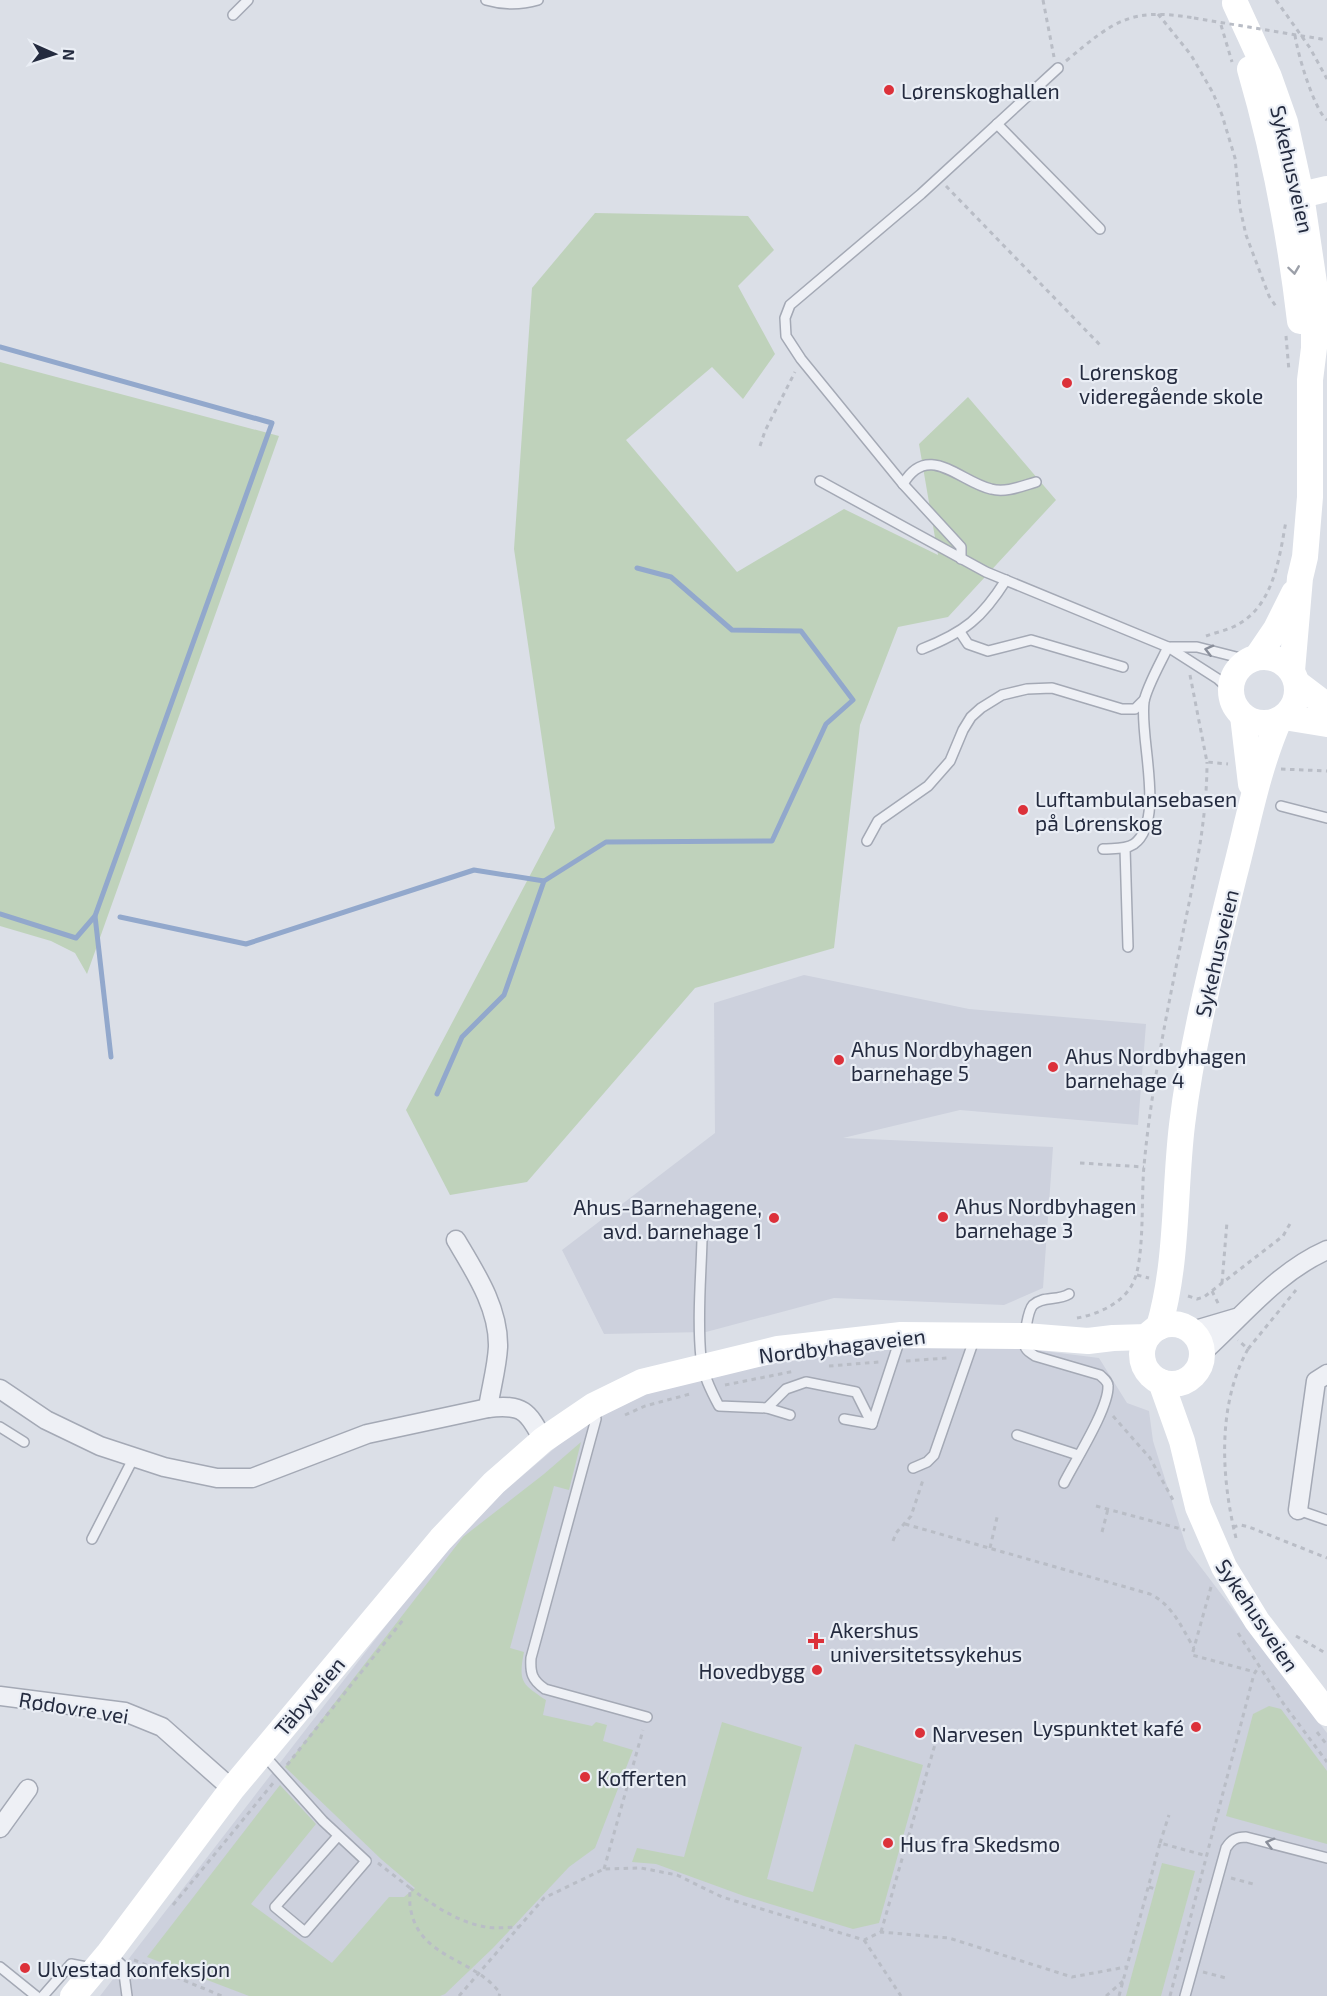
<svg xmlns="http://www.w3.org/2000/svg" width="1327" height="1996" font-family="'Exo 2',sans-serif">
<rect width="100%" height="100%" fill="#dbdfe7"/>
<g fill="#cdd1dd">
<polygon points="804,975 969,1009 1146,1024 1138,1125 960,1110 843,1138 1053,1147 1043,1288 1004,1305 834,1298 706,1332 604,1334 562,1250 715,1133 714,1003"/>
<polygon points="981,1343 1099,1358 1127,1403 1149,1411 1153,1441 1187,1549 1327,1733 1327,1996 100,1996 462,1527 602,1408 779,1353"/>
</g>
<g fill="#bfd2bb">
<polygon points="595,213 748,216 774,250 738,286 775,354 743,399 712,367 626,440 737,572 844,509 938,555 919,444 968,397 1056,500 948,617 898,627 860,725 834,948 695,988 527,1182 450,1195 406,1110 555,828 514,549 532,288"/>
<polygon points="0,362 279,436 87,974 75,953 51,941 0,926"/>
<path d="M581 1442 569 1490 554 1486 510 1648 524 1652C518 1682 522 1684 546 1700L543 1715 592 1726 596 1722 607 1725 603 1741 633 1750 595 1848 569 1867 493 1948 445 1994 440 1996H249L147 1957 280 1785 316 1824 251 1904 332 1963 389 1897H404L415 1888 381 1859 285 1767 463 1537 544 1474Z"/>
<polygon points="1269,1706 1281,1709 1327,1771 1327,1844 1226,1816 1253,1714"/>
<polygon points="722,1722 802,1747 767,1879 813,1892 855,1744 923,1765 879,1923 853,1929 744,1896 656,1864 632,1862 637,1848 684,1857"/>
<polygon points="1162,1863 1195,1871 1161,1996 1126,1996"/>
</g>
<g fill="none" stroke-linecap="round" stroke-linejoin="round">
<g stroke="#92a8cc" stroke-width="5">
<polyline points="0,347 272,423 95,916 76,938 0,914"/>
<polyline points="95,916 111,1057"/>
<polyline points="120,917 246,944 474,870 544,881 606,842 772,841 826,724 853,700 801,631 732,630 671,577 637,568"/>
<polyline points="437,1094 462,1037 504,995 544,881"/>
</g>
<g stroke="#a4a9b5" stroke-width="12">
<g id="lane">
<path d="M486 0C503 5 521 5 538 0"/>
<polyline points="233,15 248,0"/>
<polyline points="997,124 1100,229"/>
<polyline points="820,481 986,572 1168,647 1218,679 1231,691"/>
<path d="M903 484C928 441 960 482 991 489 1006 493 1022 486 1036 482"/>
<polyline points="961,559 961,547 903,484 801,359 786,336 785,318 790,305 921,194 1058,68"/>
<polyline points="960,632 968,644 988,651 1031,640 1123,667"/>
<polyline points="1171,647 1197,647 1248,660"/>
<path d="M922 649C965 632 982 618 1006 580"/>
<polyline points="1281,806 1327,818"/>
<polyline points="867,841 878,821 928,786 950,761 963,730 971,717 981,708 1002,695 1027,689 1052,688 1122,709 1135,709 1144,700"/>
<polyline points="1125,848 1128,947"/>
<path d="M1103 849C1113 848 1125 850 1134 844 1166 820 1139 738 1144 702 1146 688 1162 660 1168 647"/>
<path d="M702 1240C701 1278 697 1319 701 1358 703 1375 711 1391 719 1406L767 1408 790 1415"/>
<polyline points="767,1408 786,1389 806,1382 856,1392 872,1424"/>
<path d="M594 1409 596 1419 531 1658C530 1673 532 1680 545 1689L647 1717"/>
<polyline points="844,1419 872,1424 900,1339"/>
<polyline points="0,1427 24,1442"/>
<polyline points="1017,1435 1078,1455"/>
<polyline points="913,1468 927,1462 934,1455 975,1337"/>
<path d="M1064 1483C1075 1461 1109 1408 1108 1386 1108 1381 1104 1379 1100 1375L1035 1356C1031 1353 1026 1351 1025 1346 1023 1340 1028 1310 1033 1305 1042 1296 1058 1301 1069 1294"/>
<polyline points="1298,1510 1327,1520"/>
<polyline points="92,1539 134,1457"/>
<polyline points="263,1754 323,1821 366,1861 305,1932 275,1907 338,1836"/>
<polyline points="111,1955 123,1966 127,1996"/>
<polyline points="0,1967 36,1996"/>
<polyline points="43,1996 71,1964 92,1968"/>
<path d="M1185 1996 1226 1848C1231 1840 1236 1837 1246 1837L1327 1858"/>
</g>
</g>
<g stroke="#a4a9b5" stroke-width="21">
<g id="street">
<path d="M456 1240C475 1272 499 1308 498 1347 497 1367 491 1388 488 1408"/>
<polyline points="1192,1331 1236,1318"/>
<path d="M1202 1353C1242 1317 1277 1272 1327 1250"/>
<path d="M0 1389 46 1420 100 1446 164 1467 217 1478H252L367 1434 488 1408C523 1404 528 1411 543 1440"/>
<polyline points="1298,1510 1316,1381 1327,1374"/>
<polyline points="0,1696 125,1712 162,1727 232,1789"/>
<polyline points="0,1828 28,1789"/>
</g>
</g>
<g stroke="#b9bdc6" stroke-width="3" stroke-dasharray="4.5 4.5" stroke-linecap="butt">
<polyline points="1043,0 1054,57"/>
<polyline points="1276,0 1310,48 1327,79"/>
<polyline points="1158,14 1191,55 1213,93 1222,115 1235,158 1240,208 1246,235 1269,296 1277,308"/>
<polyline points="1221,25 1232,62"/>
<path d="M1295 35C1297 52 1314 110 1327 120"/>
<path d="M1066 61C1114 21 1130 7 1194 18"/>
<polyline points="946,186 1101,346"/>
<polyline points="1286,336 1289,371"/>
<polyline points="760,446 765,431 795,372"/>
<path d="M1206 636C1214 633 1224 631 1233 627 1273 609 1279 560 1286 521"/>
<polyline points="1190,675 1207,762 1228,764"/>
<polyline points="1281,769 1327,771"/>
<polyline points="1080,1163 1144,1167"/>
<polyline points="1137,1275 1149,1278"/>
<polyline points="1222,1283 1227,1222"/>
<polyline points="1212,1291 1220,1307"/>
<polyline points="1188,1296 1197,1299 1204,1297 1283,1236 1291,1222"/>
<path d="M1077 1318C1099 1314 1123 1303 1133 1283 1145 1259 1141 1195 1144 1166 1151 1089 1167 1013 1182 937 1194 879 1207 822 1207 762"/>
<polyline points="1248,1349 1296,1290"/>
<polyline points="906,1361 947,1358"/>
<polyline points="829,1366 879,1362"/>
<polyline points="725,1385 795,1371"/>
<polyline points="625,1415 645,1406 690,1394"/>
<polyline points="1113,1416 1150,1458 1173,1500"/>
<polyline points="1096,1506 1185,1530"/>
<path d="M905 1524 1150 1594C1173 1605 1181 1627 1194 1648"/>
<polyline points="1233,1527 1241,1525 1249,1527 1327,1558"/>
<polyline points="1102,1532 1108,1509"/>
<path d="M1236 1538C1221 1477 1217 1405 1248 1349L1238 1340"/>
<polyline points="893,1541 896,1533 911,1516 923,1480"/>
<polyline points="990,1548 998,1513"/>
<polyline points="1211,1587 1192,1655 1255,1672"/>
<polyline points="1238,1633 1283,1703 1327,1762"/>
<polyline points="1296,1636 1327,1654"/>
<polyline points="1317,1732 1327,1745"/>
<polyline points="287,1765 403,1620"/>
<polyline points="1160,1843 1169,1815"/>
<path d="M378 1863 410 1888C410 1895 409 1904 411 1911 421 1959 474 1958 500 1993L499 1996"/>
<polyline points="604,1869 643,1730"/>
<polyline points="1231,1878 1253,1884"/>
<polyline points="1149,1887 1155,1889"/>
<path d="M410 1888C433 1905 457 1922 486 1927 496 1929 508 1927 519 1927"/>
<polyline points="173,1905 274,1782"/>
<polyline points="881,1932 940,1727"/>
<polyline points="864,1940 901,1996"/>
<polyline points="134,1960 222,1996"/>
<polyline points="1203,1972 1226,1978"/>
<polyline points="459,1996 544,1898 604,1869 641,1868 677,1875 722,1897 864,1940 881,1932 949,1938 1072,1977 1126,1967"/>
<polyline points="1106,1996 1123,1981"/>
<polyline points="1119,1996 1160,1843 1207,1856"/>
<polyline points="1170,1996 1254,1674 1258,1668"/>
</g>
<use href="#lane" stroke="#eef0f5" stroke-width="9"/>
<use href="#street" stroke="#eef0f5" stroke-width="18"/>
<g stroke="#fff" stroke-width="26">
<polyline points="1235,3 1269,77 1285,122 1301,195 1314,283 1314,348 1310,380 1310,497 1305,557 1300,578 1292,671"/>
<path d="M1250 69C1274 151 1290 235 1300 321"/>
<polyline points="1290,204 1301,195 1327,189"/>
<circle cx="1264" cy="690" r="33"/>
<polyline points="1257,657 1276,629 1294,593"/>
<polyline points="1297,683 1327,706"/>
<polyline points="1243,716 1251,784"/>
<polyline points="1284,717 1327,724"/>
<circle cx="1172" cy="1354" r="30"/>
<path d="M1159 1327C1178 1262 1174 1192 1182 1125 1192 1041 1214 958 1234 876 1248 823 1257 771 1279 720"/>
<polyline points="1161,1382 1182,1441 1198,1507 1224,1567 1257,1621 1327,1713"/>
<polyline points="73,1996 109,1953 232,1789 441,1539 494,1483 543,1440 593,1406 642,1382 778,1349 901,1335 1025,1336 1088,1341 1113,1338 1147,1337"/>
</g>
<polyline stroke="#b9bdc6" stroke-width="3" stroke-dasharray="4.5 4.5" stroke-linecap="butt" points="1194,18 1327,40"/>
</g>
<defs><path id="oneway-chevron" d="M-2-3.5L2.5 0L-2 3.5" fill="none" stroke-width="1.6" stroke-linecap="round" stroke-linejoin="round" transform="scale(1.5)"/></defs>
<use stroke="#9ca0a9" href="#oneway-chevron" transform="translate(1294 270) rotate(82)"/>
<g stroke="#898e9a">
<use href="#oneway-chevron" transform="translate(1209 650) rotate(-166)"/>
<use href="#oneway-chevron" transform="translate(1270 1843) rotate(-165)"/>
</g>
<g fill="#dc313a" stroke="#eaeef5" stroke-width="2">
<circle cx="889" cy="90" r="6"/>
<circle cx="1067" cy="383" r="6"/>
<circle cx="1023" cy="810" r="6"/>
<circle cx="839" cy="1060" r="6"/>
<circle cx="1053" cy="1067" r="6"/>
<circle cx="943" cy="1217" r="6"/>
<circle cx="774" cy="1218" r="6"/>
<path d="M813 1632h6v6h6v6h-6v6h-6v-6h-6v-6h6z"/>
<circle cx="817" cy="1670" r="6"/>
<circle cx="1196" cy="1727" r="6"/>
<circle cx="920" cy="1733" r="6"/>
<circle cx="585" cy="1777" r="6"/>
<circle cx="888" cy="1843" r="6"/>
<circle cx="25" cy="1968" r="6"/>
</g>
<g text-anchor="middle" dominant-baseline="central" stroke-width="4.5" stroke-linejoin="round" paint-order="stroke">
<g font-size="21" fill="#242b3f" stroke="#eaeef5" text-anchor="start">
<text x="901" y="90">Lørenskoghallen</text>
<text x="1079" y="371">Lørenskog<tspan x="1079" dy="24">videregående skole</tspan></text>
<text x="1035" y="798">Luftambulansebasen<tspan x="1035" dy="24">på Lørenskog</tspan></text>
<text x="851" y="1048">Ahus Nordbyhagen<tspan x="851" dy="24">barnehage 5</tspan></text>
<text x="1065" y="1055">Ahus Nordbyhagen<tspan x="1065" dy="24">barnehage 4</tspan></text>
<text x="955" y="1205">Ahus Nordbyhagen<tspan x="955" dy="24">barnehage 3</tspan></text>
<text x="762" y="1206" text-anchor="end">Ahus-Barnehagene,<tspan x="762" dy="24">avd. barnehage 1</tspan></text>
<text x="830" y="1629">Akershus<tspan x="830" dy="24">universitetssykehus</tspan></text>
<text x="805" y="1670" text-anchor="end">Hovedbygg</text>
<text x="1184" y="1727" text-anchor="end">Lyspunktet kafé</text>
<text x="932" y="1733">Narvesen</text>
<text x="597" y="1777">Kofferten</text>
<text x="900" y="1843">Hus fra Skedsmo</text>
<text x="37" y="1968">Ulvestad konfeksjon</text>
</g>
<g font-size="21" fill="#242b3f" stroke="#eaeef5">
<text transform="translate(1293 169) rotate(77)">Sykehusveien</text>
<text transform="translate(1216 953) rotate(-77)">Sykehusveien</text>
<text transform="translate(842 1345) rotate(-7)">Nordbyhagaveien</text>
<text transform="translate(1258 1615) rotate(56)">Sykehusveien</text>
<text transform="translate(309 1696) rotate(-50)">Täbyveien</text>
<text transform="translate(74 1707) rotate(9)">Rødovre vei</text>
</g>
</g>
<g transform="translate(54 54) rotate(93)" stroke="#eaeef5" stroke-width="4.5" paint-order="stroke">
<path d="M0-4.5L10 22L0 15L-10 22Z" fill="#242b3f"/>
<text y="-9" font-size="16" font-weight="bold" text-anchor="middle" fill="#242b3f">N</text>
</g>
</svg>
